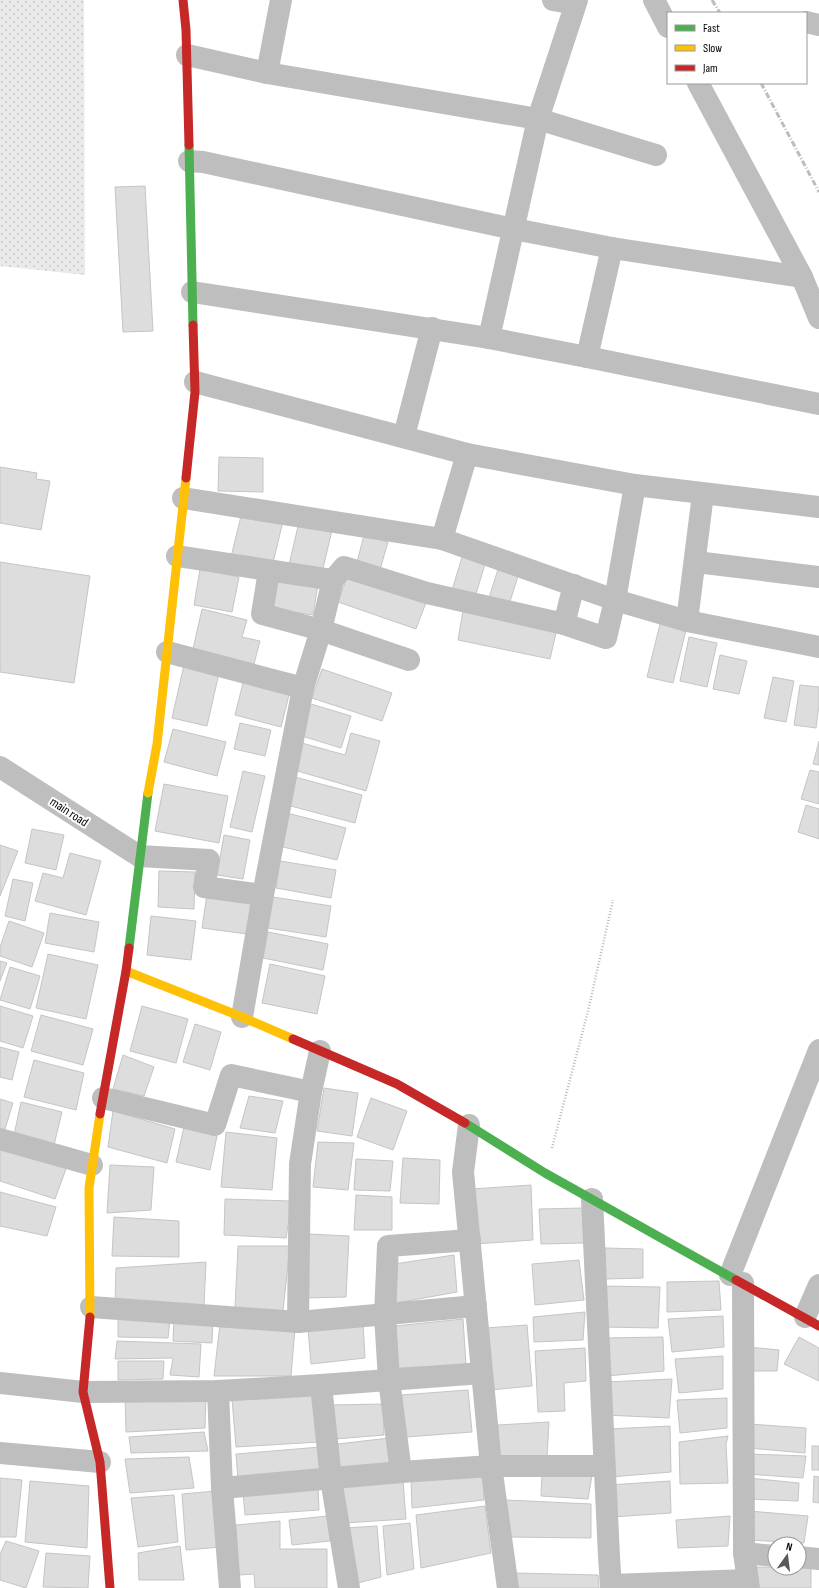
<svg xmlns="http://www.w3.org/2000/svg" width="819" height="1588" font-family="'Sofia Sans Condensed',sans-serif">
<defs>
<pattern id="grass-dots" width="8" height="8" patternUnits="userSpaceOnUse"><rect width="8" height="8" fill="#eaeaea"/><path d="M2 2h.1M6 6h.1" fill="none" stroke="#c7c7c7" stroke-width="1.8" stroke-linecap="round"/></pattern>
</defs>
<rect width="100%" height="100%" fill="#fff"/>
<polygon fill="url(#grass-dots)" points="0,0 84,0 85,275 0,266"/>
<g fill="#ddd" stroke="#c5c5c5">
<polygon points="145,186 153,331 123,332 115,187"/>
<polygon points="219,457 263,458 263,492 218,491"/>
<polygon points="0,467 37,473 36,479 50,481 41,530 0,523"/>
<polygon points="242,512 283,521 272,567 231,557"/>
<polygon points="299,522 332,530 321,577 288,569"/>
<polygon points="364,535 388,542 379,573 356,566"/>
<polygon points="463,554 486,561 475,597 452,590"/>
<polygon points="0,562 90,576 74,683 0,672"/>
<polygon points="499,566 519,573 508,608 488,601"/>
<polygon points="200,569 239,577 232,612 194,605"/>
<polygon points="349,572 427,600 416,629 338,602"/>
<polygon points="277,578 318,584 313,615 272,609"/>
<polygon points="464,605 558,624 550,659 458,640"/>
<polygon points="202,609 247,620 242,637 260,641 254,664 193,649"/>
<polygon points="660,624 686,630 673,683 647,677"/>
<polygon points="689,637 717,643 707,687 680,681"/>
<polygon points="720,655 747,661 739,694 713,689"/>
<polygon points="184,665 219,673 207,726 172,718"/>
<polygon points="322,669 392,693 382,721 312,698"/>
<polygon points="773,677 794,681 786,722 764,718"/>
<polygon points="244,679 290,691 281,727 235,715"/>
<polygon points="800,685 819,687 819,705 816,728 794,725"/>
<polygon points="311,704 351,716 341,748 302,736"/>
<polygon points="240,723 271,730 265,756 234,749"/>
<polygon points="173,729 226,742 217,776 164,762"/>
<polygon points="351,733 380,741 366,791 294,770 302,743 345,755"/>
<polygon points="819,741 819,765 813,764"/>
<polygon points="810,770 819,772 819,804 801,799"/>
<polygon points="243,771 265,776 252,832 230,827"/>
<polygon points="295,777 362,795 355,823 287,805"/>
<polygon points="164,784 228,796 219,843 155,831"/>
<polygon points="806,805 819,809 819,839 798,832"/>
<polygon points="287,813 346,828 337,860 279,846"/>
<polygon points="32,829 64,835 56,870 25,863"/>
<polygon points="224,835 250,840 243,879 217,875"/>
<polygon points="0,845 18,851 0,896"/>
<polygon points="70,853 101,861 86,915 35,901 43,873 63,878"/>
<polygon points="280,861 336,870 331,898 276,888"/>
<polygon points="159,871 195,872 194,909 158,907"/>
<polygon points="13,879 33,883 25,921 5,916"/>
<polygon points="207,894 251,899 247,934 202,928"/>
<polygon points="273,897 331,906 326,937 268,928"/>
<polygon points="50,913 99,922 94,952 45,943"/>
<polygon points="151,916 196,921 191,960 147,955"/>
<polygon points="9,921 44,933 32,967 0,956 0,947"/>
<polygon points="268,932 328,944 323,970 263,958"/>
<polygon points="48,954 98,965 86,1019 36,1008"/>
<polygon points="0,961 7,963 0,981"/>
<polygon points="270,964 325,976 317,1014 262,1003"/>
<polygon points="10,967 40,976 30,1009 0,1000"/>
<polygon points="0,1006 33,1016 23,1048 0,1041"/>
<polygon points="142,1006 188,1019 176,1063 130,1051"/>
<polygon points="41,1015 93,1029 83,1065 31,1051"/>
<polygon points="195,1024 221,1032 210,1070 183,1062"/>
<polygon points="0,1047 19,1052 12,1080 0,1077"/>
<polygon points="123,1055 154,1067 144,1096 113,1089"/>
<polygon points="34,1060 84,1073 76,1110 24,1097"/>
<polygon points="324,1088 358,1093 352,1136 317,1131"/>
<polygon points="249,1096 283,1101 275,1133 240,1128"/>
<polygon points="371,1098 407,1111 393,1150 357,1137"/>
<polygon points="0,1099 13,1103 4,1132 0,1130"/>
<polygon points="21,1102 62,1112 54,1145 14,1135"/>
<polygon points="113,1111 175,1129 167,1163 108,1147"/>
<polygon points="184,1127 217,1136 210,1170 176,1162"/>
<polygon points="226,1132 277,1138 272,1190 221,1187"/>
<polygon points="318,1142 354,1143 348,1190 313,1187"/>
<polygon points="0,1147 67,1166 55,1199 0,1181"/>
<polygon points="403,1158 440,1160 439,1204 400,1203"/>
<polygon points="356,1159 393,1161 390,1191 354,1190"/>
<polygon points="110,1165 154,1167 151,1210 107,1213"/>
<polygon points="531,1185 533,1240 475,1244 472,1189"/>
<polygon points="0,1192 56,1207 47,1236 0,1226"/>
<polygon points="356,1195 392,1197 392,1230 354,1230"/>
<polygon points="225,1199 292,1201 286,1238 224,1235"/>
<polygon points="583,1208 584,1243 541,1244 539,1209"/>
<polygon points="114,1217 179,1221 179,1257 112,1256"/>
<polygon points="309,1234 349,1236 346,1297 306,1298"/>
<polygon points="238,1246 290,1246 283,1311 235,1308"/>
<polygon points="605,1248 643,1249 643,1278 605,1279"/>
<polygon points="454,1255 457,1292 396,1303 394,1264"/>
<polygon points="579,1260 584,1300 535,1305 532,1264"/>
<polygon points="206,1262 204,1306 115,1302 116,1268"/>
<polygon points="719,1281 721,1310 667,1312 667,1282"/>
<polygon points="602,1286 660,1287 658,1328 603,1327"/>
<polygon points="585,1312 583,1340 534,1342 533,1317"/>
<polygon points="723,1316 724,1347 672,1352 668,1319"/>
<polygon points="118,1318 170,1320 168,1338 118,1337"/>
<polygon points="174,1319 213,1320 212,1343 173,1341"/>
<polygon points="463,1319 466,1365 398,1368 395,1326"/>
<polygon points="363,1323 365,1358 311,1364 308,1329"/>
<polygon points="220,1324 295,1328 291,1376 214,1376"/>
<polygon points="527,1325 532,1386 490,1390 486,1328"/>
<polygon points="663,1337 664,1371 606,1376 604,1338"/>
<polygon points="799,1337 819,1348 819,1381 784,1364"/>
<polygon points="117,1341 201,1344 199,1377 170,1375 173,1358 115,1359"/>
<polygon points="748,1347 779,1350 777,1371 747,1371"/>
<polygon points="585,1348 586,1381 564,1383 565,1411 538,1412 535,1351"/>
<polygon points="723,1356 723,1389 679,1393 675,1359"/>
<polygon points="118,1361 164,1361 163,1379 118,1380"/>
<polygon points="672,1379 669,1418 605,1415 606,1382"/>
<polygon points="468,1390 472,1432 406,1437 401,1395"/>
<polygon points="206,1392 205,1428 126,1432 125,1396"/>
<polygon points="313,1394 319,1442 236,1447 232,1399"/>
<polygon points="727,1398 727,1428 680,1433 677,1400"/>
<polygon points="383,1404 384,1435 335,1439 332,1405"/>
<polygon points="549,1422 547,1456 499,1456 498,1425"/>
<polygon points="749,1424 806,1428 805,1453 748,1448"/>
<polygon points="670,1426 671,1472 610,1477 609,1429"/>
<polygon points="204,1432 208,1451 131,1453 129,1437"/>
<polygon points="728,1436 726,1444 728,1483 680,1484 679,1442"/>
<polygon points="389,1438 392,1465 339,1470 338,1444"/>
<rect x="812" y="1446" width="7" height="24"/>
<polygon points="320,1447 322,1471 238,1480 236,1454"/>
<polygon points="748,1454 806,1456 803,1478 747,1474"/>
<polygon points="189,1457 194,1488 130,1493 125,1459"/>
<polygon points="483,1471 484,1500 412,1508 411,1480"/>
<polygon points="542,1472 592,1475 588,1499 541,1496"/>
<polygon points="814,1476 819,1477 819,1503 813,1502"/>
<polygon points="0,1478 22,1480 16,1537 0,1537"/>
<polygon points="748,1478 799,1483 798,1501 747,1499"/>
<polygon points="30,1481 89,1486 87,1548 25,1542"/>
<polygon points="403,1481 406,1519 344,1523 340,1486"/>
<polygon points="670,1481 671,1513 612,1517 609,1485"/>
<polygon points="318,1487 319,1510 245,1515 243,1492"/>
<polygon points="216,1491 221,1547 186,1550 182,1494"/>
<polygon points="174,1495 178,1542 138,1547 131,1498"/>
<polygon points="506,1500 591,1504 591,1538 508,1537"/>
<polygon points="485,1506 491,1553 421,1568 416,1515"/>
<polygon points="749,1511 808,1516 804,1543 748,1540"/>
<polygon points="327,1516 330,1541 292,1545 289,1520"/>
<polygon points="730,1516 728,1546 678,1548 676,1520"/>
<polygon points="280,1521 280,1549 327,1549 327,1588 255,1588 254,1574 239,1575 236,1525"/>
<polygon points="410,1523 414,1569 387,1575 383,1526"/>
<polygon points="377,1526 381,1577 350,1585 346,1528"/>
<polygon points="6,1541 39,1551 26,1588 0,1580 0,1554"/>
<polygon points="180,1546 184,1580 139,1580 138,1553"/>
<polygon points="46,1553 90,1556 88,1588 43,1587"/>
<polygon points="757,1567 811,1568 811,1588 756,1588"/>
<polygon points="516,1573 598,1575 599,1588 517,1588"/>
</g>
<g fill="none" stroke-linecap="round" stroke-linejoin="round">
<polyline stroke="#b8b8b8" stroke-width="2.5" stroke-dasharray="1 2" stroke-linecap="butt" points="552,1148 588,1011 613,900"/>
<g stroke="#bebebe" stroke-width="22">
<polyline points="553,0 575,4"/>
<polyline points="654,0 668,27"/>
<polyline points="806,22 819,25"/>
<polyline points="187,55 267,73 538,119 656,155"/>
<polyline points="267,73 281,0"/>
<polyline points="698,83 802,277 819,318"/>
<polyline points="189,161 203,162 514,229 612,248 802,277"/>
<polyline points="192,292 489,338 587,357 819,404"/>
<polyline points="489,338 538,119 577,0"/>
<polyline points="587,357 612,248"/>
<polyline points="195,382 467,454 635,485 819,507"/>
<polyline points="404,436 432,328"/>
<polyline points="183,498 442,539 615,600 687,621 819,647"/>
<polyline points="442,539 467,454"/>
<polyline points="177,556 333,580 344,567 427,593 564,624 606,638 615,600 635,485"/>
<polyline points="696,562 819,577"/>
<polyline points="269,571 262,614 321,630 409,660"/>
<polyline points="687,621 703,494"/>
<polyline points="564,624 574,585"/>
<polyline points="167,652 303,688"/>
<polyline points="0,767 139,856 209,860 204,887 263,895"/>
<polyline points="242,1017 263,895 303,688 321,630 333,580"/>
<polyline points="103,1098 215,1125 231,1075 311,1092"/>
<polyline points="469,1125 463,1172 491,1466 508,1588"/>
<polyline points="0,1139 92,1165"/>
<polyline points="592,1199 609,1556 611,1588"/>
<polyline points="730,1275 819,1050"/>
<polyline points="743,1283 744,1553 749,1588"/>
<polyline points="91,1307 298,1322 476,1306"/>
<polyline points="805,1317 819,1285"/>
<polyline points="298,1322 300,1164 311,1092 320,1051"/>
<polyline points="0,1383 83,1392 218,1391 321,1385 331,1479 349,1588"/>
<polyline points="321,1385 482,1373"/>
<polyline points="218,1391 222,1488 230,1588"/>
<polyline points="0,1453 100,1462"/>
<polyline points="401,1472 389,1380 385,1315 388,1246 470,1240"/>
<polyline points="222,1488 401,1472 491,1466 604,1466"/>
<polyline points="744,1553 775,1556"/>
<polyline points="799,1557 819,1559"/>
<polyline points="611,1585 748,1580"/>
</g>
<g stroke="#4caf50" stroke-width="9">
<polyline points="189,145 193,325"/>
<polyline points="129,948 148,793"/>
<polyline points="465,1123 545,1173 736,1280"/>
</g>
<g stroke="#ffc107" stroke-width="9">
<polyline points="148,793 157,744 186,478"/>
<polyline points="126,971 242,1017 293,1039"/>
<polyline points="90,1317 89,1188 100,1114"/>
</g>
<g stroke="#c62828" stroke-width="9">
<polyline points="183,0 186,30 189,145"/>
<polyline points="186,478 195,392 193,325"/>
<polyline points="293,1039 397,1084 465,1123"/>
<polyline points="100,1114 126,971 129,948"/>
<polyline points="736,1280 819,1326"/>
<polyline points="90,1317 83,1392 100,1462 110,1588"/>
</g>
<g stroke="#bdbdbd" stroke-width="3" stroke-dasharray="6 2 1 2" stroke-linecap="butt">
<polyline points="712,0 720,13"/>
<polyline points="761,83 819,192"/>
</g>
</g>
<g text-anchor="middle" dominant-baseline="central" stroke-width="4" stroke-linejoin="round" paint-order="stroke">
<g font-size="13" fill="#000" stroke="#fff">
<text transform="translate(69 812) rotate(33)">main road</text>
</g>
</g>
<rect x="667" y="12" width="140" height="72" fill="#ffffff" stroke="#999999"/>
<rect x="675" y="25" width="20" height="6" fill="#4caf50" stroke="#999999"/>
<text x="703" y="32" font-size="12" fill="#000000">Fast</text>
<rect x="675" y="45" width="20" height="6" fill="#ffc107" stroke="#999999"/>
<text x="703" y="52" font-size="12" fill="#000000">Slow</text>
<rect x="675" y="65" width="20" height="6" fill="#c62828" stroke="#999999"/>
<text x="703" y="72" font-size="12" fill="#000000">Jam</text>
<g transform="translate(787 1556) rotate(14)"><circle r="19" fill="#ffffff" stroke="#999999"/>
<path d="M0-3L7 15L0 10L-7 15Z" fill="#595959"/>
<text y="-6" font-size="11" font-weight="bold" text-anchor="middle" fill="#000000">N</text>
</g>
</svg>
